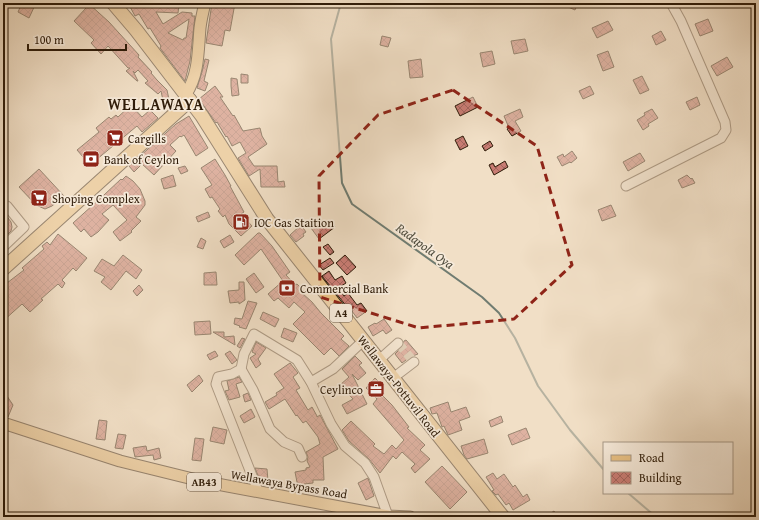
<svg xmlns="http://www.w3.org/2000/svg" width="759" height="520" font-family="'Gentium Book Plus',serif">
<defs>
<pattern id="building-cross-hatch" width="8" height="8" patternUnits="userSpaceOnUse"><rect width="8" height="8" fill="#c87c73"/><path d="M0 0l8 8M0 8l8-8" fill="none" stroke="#a3655d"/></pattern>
</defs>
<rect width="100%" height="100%" fill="#f1dfc6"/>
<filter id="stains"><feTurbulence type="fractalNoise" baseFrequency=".005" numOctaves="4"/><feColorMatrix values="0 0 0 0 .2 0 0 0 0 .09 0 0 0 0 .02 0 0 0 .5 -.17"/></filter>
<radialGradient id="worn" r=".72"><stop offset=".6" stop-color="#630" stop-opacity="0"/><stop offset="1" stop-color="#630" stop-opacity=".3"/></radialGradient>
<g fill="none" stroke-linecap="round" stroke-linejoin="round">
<g stroke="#707c71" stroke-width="2">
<polyline points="341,3 331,39 342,183 352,204 482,297 499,313 515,338 538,386 570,430 604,470"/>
<polyline points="628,493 656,517"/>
</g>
</g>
<g fill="url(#building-cross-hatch)" stroke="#2f1c09" fill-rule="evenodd">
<polygon points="22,3 36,3 29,18 18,12"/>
<polygon points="81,3 88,3 109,22 139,55 138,57 152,72 151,73 157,80 167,90 170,104 165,110 161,91 158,94 145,83 148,81 138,70 135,73 133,71 138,81 137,81 126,71 130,68 128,68 108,46 101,54 91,43 94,40 74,21 86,8"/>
<path d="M128 3H164L179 5 178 13 156 12 163 24 182 12 192 13V16H195L190 61 185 81 160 48 161 46 150 28 148 29 139 14 135 16ZM189 19 186 38H184L183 40 168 33Z"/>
<polygon points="212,3 235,3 230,31 225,30 222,46 206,43"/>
<polygon points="559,3 578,3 575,10"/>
<polygon points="708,19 713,31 700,36 695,24"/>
<polygon points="608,21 613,30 597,38 592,28"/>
<polygon points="661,31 666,40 656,45 652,36"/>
<polygon points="382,36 391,38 388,47 380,45"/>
<polygon points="525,39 528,51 514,54 511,41"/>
<polygon points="492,51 495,64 483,67 480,53"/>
<polygon points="608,51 614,67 603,71 597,55"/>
<polygon points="727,57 733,67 717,76 711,66"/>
<polygon points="205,59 209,60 204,81 208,83 205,91 197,88 202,72"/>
<polygon points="421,59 423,77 410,78 408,61"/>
<polygon points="241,74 248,75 248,83 241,83"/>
<polygon points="642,76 649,90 640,94 633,80"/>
<polygon points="231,78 237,79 239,95 232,96 231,86"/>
<polygon points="215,86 223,97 220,97 233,116 234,115 243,131 260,128 262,136 267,144 248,157 254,166 277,166 278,182 284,181 285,187 261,187 260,169 249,176 238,158 246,153 240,142 232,146 227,136 226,137 217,122 216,123 199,99"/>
<polygon points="590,86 594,94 583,99 579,91"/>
<polygon points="473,97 478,107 460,116 455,106"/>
<polygon points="697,97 700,105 690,110 686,102"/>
<polygon points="131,105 142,117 150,110 158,118 142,132 137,126 90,165 77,150 99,132 96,128 109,117 111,119 116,115 118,117"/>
<polygon points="520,109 523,117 515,121 521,131 512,136 507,129 509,128 504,116"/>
<polygon points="652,109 658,118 648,124 649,126 643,130 637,120 645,115 644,113"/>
<polygon points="189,116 208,148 196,156 184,135 181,137 180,136 170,145 176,151 154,175 142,164 134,172 129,166 176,124"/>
<polygon points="463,136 468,146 460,150 455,140"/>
<polygon points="490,141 493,146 485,151 482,146"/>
<polygon points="572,151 577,158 571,163 570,162 562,166 557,157 563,154 564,157"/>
<polygon points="640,153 645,161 628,171 623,162"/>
<polygon points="215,159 225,175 231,186 230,186 244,212 241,214 252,226 241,236 229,224 225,215 223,217 218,211 220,209 212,197 210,198 205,189 212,185 201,168"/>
<polygon points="505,161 508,167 494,175 489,165 493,163 495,167"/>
<polygon points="185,166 188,171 181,174 178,168"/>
<polygon points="39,169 64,196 52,206 45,209 36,205 19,187"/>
<polygon points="173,175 176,186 164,189 161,179"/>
<polygon points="687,175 691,179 692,178 695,183 682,188 678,180"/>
<polygon points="126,176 133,181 140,189 145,201 145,205 136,217 141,221 131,231 132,232 120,241 113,232 127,220 113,205 102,214 109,220 98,232 91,237 84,229 81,232 73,223 104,195 121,179 122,180"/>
<polygon points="611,205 616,216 602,221 598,210"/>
<polygon points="208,212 210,217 198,222 196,217"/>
<polygon points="5,214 11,222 12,227 11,231 3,239 3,215"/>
<polygon points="331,221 335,227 319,239 311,228 318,223 321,227"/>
<polygon points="301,225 306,232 303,234 304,236 296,242 290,235"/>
<polygon points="258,233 260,233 272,246 290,272 286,275 295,285 297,284 304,291 302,293 312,302 321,313 344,336 341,339 349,346 339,356 331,348 324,355 293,324 305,312 294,302 289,308 278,298 274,301 268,294 283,281 261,249 244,265 235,255"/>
<polygon points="58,234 87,258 76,271 73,268 62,280 65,283 62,288 58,284 41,299 43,300 30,312 22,304 3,321 3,286 24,270 22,268 44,249 42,246 47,242 50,245"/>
<polygon points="230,235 234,242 224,248 220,241"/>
<polygon points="201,238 206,241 203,249 197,247"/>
<polygon points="328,244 334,252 330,255 323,247"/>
<polygon points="123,255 142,270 136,279 126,271 111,290 101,282 105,277 94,271 102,259 114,266"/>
<polygon points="345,255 356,267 347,275 336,263"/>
<polygon points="330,258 334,263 323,270 319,265"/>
<polygon points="329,271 335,280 342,276 346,283 338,288 344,296 348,293 357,305 361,303 367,311 357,318 349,307 348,308 322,276"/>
<polygon points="216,272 217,285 204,285 204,273"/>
<polygon points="254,273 264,287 256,293 246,279"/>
<polygon points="239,282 244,282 245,300 239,304 239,302 230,303 228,291 239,290"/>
<polygon points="139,285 143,290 137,296 133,291"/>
<polygon points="248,301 257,303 246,329 239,327 240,326 234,324 235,318 242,319"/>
<polygon points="263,312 279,319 275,327 260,319"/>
<polygon points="384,319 392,330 386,334 383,330 373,336 368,327 375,323 376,324"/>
<polygon points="210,321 211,334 195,335 194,322"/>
<polygon points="284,328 297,333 293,342 281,337"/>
<polygon points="213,332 224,332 224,337 234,336 235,345"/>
<polygon points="242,338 245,339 240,348 237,346"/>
<polygon points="406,340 418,354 410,357 402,363 395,354 402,347 404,341"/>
<polygon points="256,342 266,348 258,359 261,364 256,368 250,358 256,354 252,352"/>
<polygon points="215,351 218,356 210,360 207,355"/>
<polygon points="230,351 237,360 232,364 225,354"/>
<polygon points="355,356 362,363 359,365 366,373 358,380 352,374 367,404 347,414 342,405 353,399 340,385 349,377 342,369"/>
<polygon points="290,363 298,373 293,377 300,388 296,390 308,410 312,407 317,416 317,417 320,415 338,449 323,457 324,480 313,480 313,483 304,484 304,486 298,487 295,472 306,470 306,468 310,467 307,461 308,457 306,452 320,444 318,437 306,421 303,423 297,415 296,416 285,399 269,409 265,402 277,395 276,393 284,388 274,374"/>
<polygon points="199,375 203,381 192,392 187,385"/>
<polygon points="239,377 242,382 236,384 240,397 229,400 225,391 229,390 227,381"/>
<polygon points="375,378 384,387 379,392 392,405 409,427 407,428 425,445 420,450 430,459 415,473 411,468 415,464 402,452 396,459 393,456 380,473 369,459 349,441 342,430 351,421 375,444 373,446 384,454 392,445 396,449 404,440 373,404 377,399 366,388"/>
<polygon points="3,390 13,405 8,417 3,416"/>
<polygon points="248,393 251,400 245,402 243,395"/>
<polygon points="448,402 451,412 466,407 470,417 459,421 462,430 448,435 444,426 442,427 437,413 432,414 430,408"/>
<polygon points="251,409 255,417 244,423 240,416"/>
<polygon points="501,416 503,422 491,427 489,421"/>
<polygon points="99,420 107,421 105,440 96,439"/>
<polygon points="213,427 227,430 224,444 210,441"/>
<polygon points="526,428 530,438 512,445 508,435"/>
<polygon points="118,434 126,435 123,449 115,448"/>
<polygon points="195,438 204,439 201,461 192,460"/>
<polygon points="484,439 488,453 467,459 464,455 461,446"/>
<polygon points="146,446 147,451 159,448 161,458 154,460 153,455 135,457 133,448"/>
<polygon points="442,466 467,492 450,509 425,482"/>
<polygon points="255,468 267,469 268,481 260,481"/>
<polygon points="493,473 497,479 504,474 513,487 515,485 523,497 527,494 530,500 513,510 509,503 506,505 498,494 496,495 492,491 494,490 486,477"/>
<polygon points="368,478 374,496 366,500 358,483"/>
<polygon points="554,511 558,517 545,517"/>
</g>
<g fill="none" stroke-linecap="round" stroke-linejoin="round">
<polyline stroke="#cab8a0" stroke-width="9" stroke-dasharray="9 4.5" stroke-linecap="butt" points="398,343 414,362"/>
<g stroke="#604d38" stroke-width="11">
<g id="minor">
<polyline points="626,186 721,138 726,130 725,122 681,21 671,3"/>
<polyline points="3,209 7,206 24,227 3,247"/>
<polyline points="379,360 398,343"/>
<polyline points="241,369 253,390 270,429 284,442 298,448 302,457"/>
<polyline points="393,378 414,362"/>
<polyline points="311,382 333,369 363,341"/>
<polyline points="258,491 216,384 218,377 232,374 241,369 244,354 254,334 297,360 311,382 331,424 345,446 365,463 374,477 388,516"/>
</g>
</g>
<g stroke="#2f1c09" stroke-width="13">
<g id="major">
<path d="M186 94C199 74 198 51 200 28 201 19 203 11 205 3"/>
<polyline points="3,423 120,461 201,481 388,516 410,517"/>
</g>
</g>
<g stroke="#2f1c09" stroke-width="15">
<g id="highway">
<polyline points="113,3 136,30 202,116 267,219 503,517"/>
<polyline points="3,269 190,100"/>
</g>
</g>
<use href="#minor" stroke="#f6eada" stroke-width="9"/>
<use href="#major" stroke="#e8c083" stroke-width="11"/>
<use href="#highway" stroke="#e8c083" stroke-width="13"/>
</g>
<path d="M0 0H759V520H0ZM453 90 537 146 572 265 514 319 419 328 320 297 319 176 378 115Z" fill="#f1dfc6" fill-opacity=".55" fill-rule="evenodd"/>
<path fill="none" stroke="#8f2418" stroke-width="3" stroke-dasharray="8 5" stroke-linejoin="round" d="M453 90 537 146 572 265 514 319 419 328 320 297 319 176 378 115Z"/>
<defs>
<g id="supermarket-square" transform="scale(0.9)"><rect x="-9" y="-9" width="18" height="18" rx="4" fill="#8f2418" stroke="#f6eada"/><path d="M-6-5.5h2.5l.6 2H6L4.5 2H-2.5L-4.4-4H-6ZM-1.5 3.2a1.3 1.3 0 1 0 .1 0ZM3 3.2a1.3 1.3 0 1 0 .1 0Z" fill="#fff"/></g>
<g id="bank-square" transform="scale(0.9)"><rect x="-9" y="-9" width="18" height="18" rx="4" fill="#8f2418" stroke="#f6eada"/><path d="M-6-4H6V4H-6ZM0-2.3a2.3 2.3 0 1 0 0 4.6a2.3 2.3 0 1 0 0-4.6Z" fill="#fff"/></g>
<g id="fuel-square" transform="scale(0.9)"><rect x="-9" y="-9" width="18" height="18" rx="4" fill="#8f2418" stroke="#f6eada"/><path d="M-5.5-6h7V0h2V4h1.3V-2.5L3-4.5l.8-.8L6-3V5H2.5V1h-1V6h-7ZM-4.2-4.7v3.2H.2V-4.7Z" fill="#fff"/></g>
<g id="office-square" transform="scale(0.9)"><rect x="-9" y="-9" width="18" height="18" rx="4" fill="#8f2418" stroke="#f6eada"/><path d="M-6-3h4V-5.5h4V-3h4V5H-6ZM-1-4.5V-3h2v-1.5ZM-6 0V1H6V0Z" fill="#fff"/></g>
</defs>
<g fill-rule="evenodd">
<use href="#supermarket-square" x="115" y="138"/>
<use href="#bank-square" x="91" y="159"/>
<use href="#supermarket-square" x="39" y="198"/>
<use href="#fuel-square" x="241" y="222"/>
<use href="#bank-square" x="287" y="288"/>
<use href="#office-square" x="376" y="389"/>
</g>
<g text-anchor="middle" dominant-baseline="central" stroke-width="3.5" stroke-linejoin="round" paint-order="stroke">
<g fill="#f6eada" stroke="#6b5a48" stroke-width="1">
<rect x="330" y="304" width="22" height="18" rx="3"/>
<rect x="187" y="473" width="34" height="18" rx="3"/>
</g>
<g font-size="11" font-weight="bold" fill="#2f1c09">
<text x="341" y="313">A4</text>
<text x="204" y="482">AB43</text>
</g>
<g font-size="12" fill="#2f1c09" stroke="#f6eada" text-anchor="start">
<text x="128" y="138">Cargills</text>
<text x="104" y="159">Bank of Ceylon</text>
<text x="52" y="198">Shoping Complex</text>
<text x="254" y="222">IOC Gas Staition</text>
<text x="300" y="288">Commercial Bank</text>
<text x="363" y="389" text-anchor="end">Ceylinco</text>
</g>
<g font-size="12" fill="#2f1c09" stroke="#f6eada">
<text transform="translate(399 386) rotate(52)">Wellawaya-Pottuvil Road</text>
<text transform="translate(289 484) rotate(10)">Wellawaya Bypass Road</text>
</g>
<g font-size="13" font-style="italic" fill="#4f4c3d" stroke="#f6eada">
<text transform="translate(425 246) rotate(36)">Radapola Oya</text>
</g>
<g font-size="16" font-weight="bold" letter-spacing="1" fill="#2f1c09" stroke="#f6eada">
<text x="156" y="104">WELLAWAYA</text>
</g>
</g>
<rect width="759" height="520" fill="none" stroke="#f1dfc6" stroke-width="16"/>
<rect x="4" y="4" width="751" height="512" fill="none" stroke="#2f1c09" stroke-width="2"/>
<rect x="8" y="8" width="743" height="504" fill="none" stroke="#2f1c09"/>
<rect x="603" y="442" width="130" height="52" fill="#f6eada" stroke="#a69886"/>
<rect x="611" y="455" width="20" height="6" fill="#e8c083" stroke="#a69886"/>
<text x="639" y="462" font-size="12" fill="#2f1c09">Road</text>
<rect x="611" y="472" width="20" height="12" fill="url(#building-cross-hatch)" stroke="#a69886"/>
<text x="639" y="482" font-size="12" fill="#2f1c09">Building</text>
<path d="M28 44v6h98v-6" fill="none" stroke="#2f1c09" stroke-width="2"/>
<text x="34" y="44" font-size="12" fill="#2f1c09" stroke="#f6eada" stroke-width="3" paint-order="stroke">100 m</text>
<rect width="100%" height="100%" filter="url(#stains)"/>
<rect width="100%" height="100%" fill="url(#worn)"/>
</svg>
